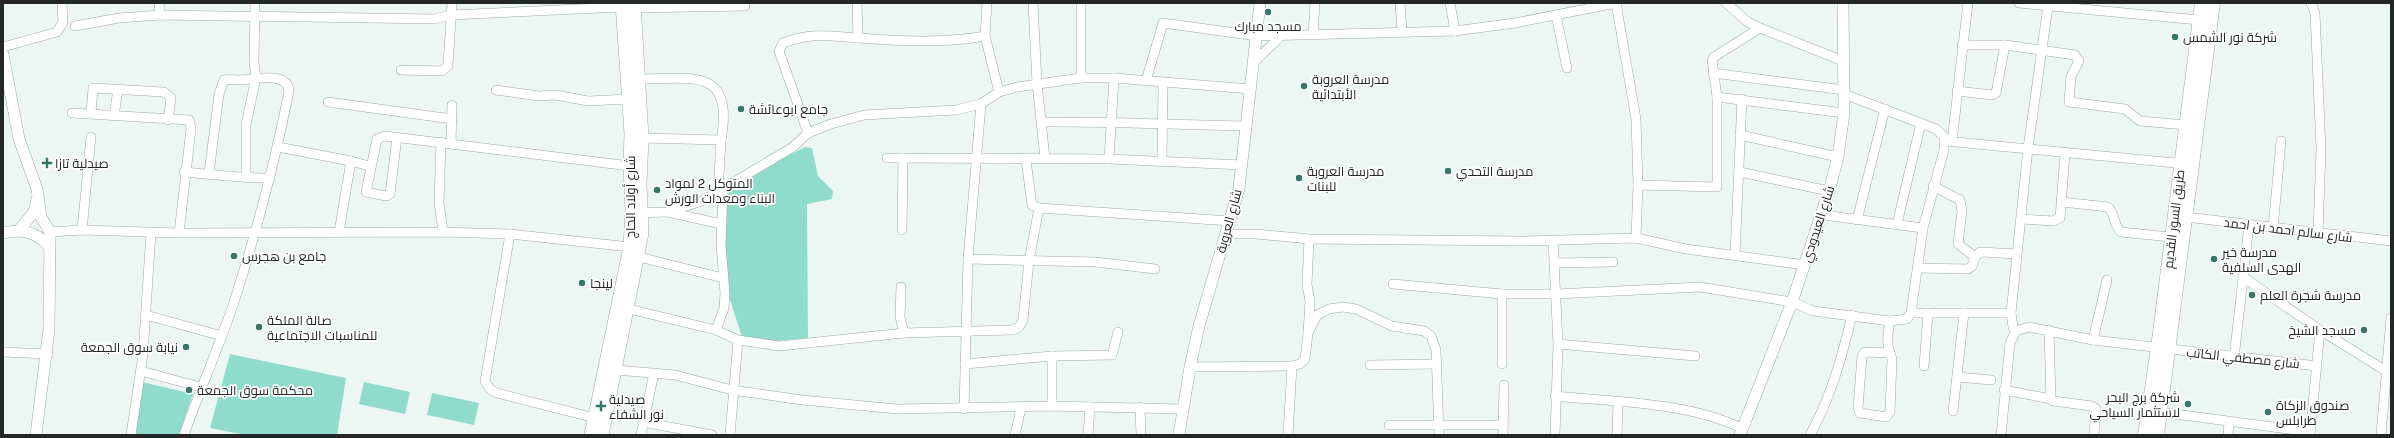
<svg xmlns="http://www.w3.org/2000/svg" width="2394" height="438" font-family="Karla,Cairo,sans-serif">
<rect width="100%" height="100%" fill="#ecf7f4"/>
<g fill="#8fdcca">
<polygon points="805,147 812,148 818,176 833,191 832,199 807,204 808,338 775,341 742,337 723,278 723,189"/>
<polygon points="230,354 346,378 337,435 245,435 210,428"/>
<polygon points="142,382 193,394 179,435 134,435"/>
<polygon points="364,382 410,392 405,414 359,404"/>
<polygon points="432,393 479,403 474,425 427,415"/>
</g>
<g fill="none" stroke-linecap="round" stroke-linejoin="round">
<g stroke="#9ea8a5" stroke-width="10">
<g id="minor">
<polyline points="159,3 160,15"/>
<polyline points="857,3 858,38"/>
<polyline points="1033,3 1037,83 1045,159"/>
<polyline points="1081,3 1081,78"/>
<polyline points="1400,3 1402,32"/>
<polyline points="1450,3 1455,31"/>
<polyline points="1616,3 1636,119 1638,185 1636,238"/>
<polyline points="1726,3 1748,22 1760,28 1843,61"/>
<polyline points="2019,3 2199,20"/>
<polyline points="2311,3 2315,13 2321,149 2318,234"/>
<polyline points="634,8 745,6"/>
<polyline points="1556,15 1567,68"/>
<polyline points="75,26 119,18 160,15 434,19 451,15 622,7"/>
<polyline points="1313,34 1315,3"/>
<polyline points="985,36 999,92"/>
<polyline points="1962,45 2005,45 2075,55 2079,61 2071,76 2069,102 2125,109 2140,121 2186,125"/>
<polyline points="3,47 57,32 63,22 62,3"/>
<polyline points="1254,62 1281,36"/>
<polyline points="401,70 442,71 448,66 452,3"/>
<polyline points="1713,73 1844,90"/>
<path d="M638 79C691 79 735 66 721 140"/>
<polyline points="1146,81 1163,23 1257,36 1455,31 1515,23 1616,3"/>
<polyline points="496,90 539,96 555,95 588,101 629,99"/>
<polyline points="1957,91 1992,95 1996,93 2005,45"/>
<polyline points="1717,97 1844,113"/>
<polyline points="328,102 452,119"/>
<polyline points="72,113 189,120 191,129 179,233"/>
<polyline points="91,113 93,88 164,92 171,98 168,120"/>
<polyline points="114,116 118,89"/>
<path d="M1043 122C1111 121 1179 125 1247 126"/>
<path d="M808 133 779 51 783 43C814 32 829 36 859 38 896 41 949 43 985 36L987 3"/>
<polyline points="1740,135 1838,157"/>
<polyline points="397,137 390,194 386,196 366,192 377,139 385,136 630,166"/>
<polyline points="642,138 721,140 718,193"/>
<polyline points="1945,141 2186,164"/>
<polyline points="1952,141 1968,3"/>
<polyline points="441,142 439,202 443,232"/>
<polyline points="451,144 452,105"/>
<polyline points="278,147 351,161 339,232"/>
<polyline points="887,158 1109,159 1242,165"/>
<polyline points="1109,159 1114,78"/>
<polyline points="351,161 369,166"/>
<polyline points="1162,161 1163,83"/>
<path d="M184 172C213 175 241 178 270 178"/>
<polyline points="1740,172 1829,191"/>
<polyline points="246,178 246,125 256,77 254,62 255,3"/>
<polyline points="1638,185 1717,187 1717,97 1712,60 1714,57 1760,28"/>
<polyline points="1933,186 1960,200 1962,211 1958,244 1975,257"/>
<path d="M2062 202 2108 207C2115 213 2113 225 2121 232L2171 237"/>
<polyline points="1039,208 1230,221"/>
<polyline points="668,212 721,224"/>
<polyline points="635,213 667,212 702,201 793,147 808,133 831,124 864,115 956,110 981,104 999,92 1017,87 1081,78 1114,78 1251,89"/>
<polyline points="1823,215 1923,228"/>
<polyline points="2186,217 2391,241"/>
<polyline points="2021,219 2053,221 2060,218 2065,154"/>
<polyline points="1857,220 1885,109"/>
<polyline points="1897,224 1921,123"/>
<polyline points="2273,228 2281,141"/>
<polyline points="82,230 91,137"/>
<polyline points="902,230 903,158"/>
<polyline points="50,232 82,230 179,233 443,232 510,234 630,247"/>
<polyline points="510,234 485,381 490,389 497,393 595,418"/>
<polyline points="1226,234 1256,234 1309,239 1524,241 1636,238 1686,249 1805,265"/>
<polyline points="1553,240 1558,344 1555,435"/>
<polyline points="1735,254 1742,99"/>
<polyline points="639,257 723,278"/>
<polyline points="968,259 1095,262 1155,269"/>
<polyline points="1554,263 1613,262"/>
<polyline points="1918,268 1968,269 1972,266 1975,257 1980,252 2017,254"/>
<polyline points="2243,277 2320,330 2386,371"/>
<polyline points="1393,284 1502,294 1556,294 1700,287 1792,302 1813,311 1890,321 1907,319 1911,313 1923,228 1944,150 1944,137 1936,129 1844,94"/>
<polyline points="901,287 900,317 904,333"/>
<polyline points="629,309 716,330 738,340 779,346 904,333 1012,330 1019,327 1023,320 1029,261 1039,208 1032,205 1026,160"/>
<polyline points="1911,313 2011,313"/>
<polyline points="146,315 222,336"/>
<polyline points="716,330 724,308 725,293 721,245 723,189"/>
<polyline points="2049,330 2051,399 2053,401 2092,406 2096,409 2094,435"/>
<polyline points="2016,331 2013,327 2011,313 2028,148 2048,6"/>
<polyline points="1308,333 1317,315 1329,309 1343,307 1356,309 1392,326 1424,331 1431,336 1436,350 1439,435"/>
<polyline points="2093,340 2107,280"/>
<polyline points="1558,344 1695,356"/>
<polyline points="3,352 48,354"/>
<path d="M1890 353 1865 352 1862 356 1858 408 1860 413 1886 417 1890 412 1892 359C1886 342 1887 340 1890 321"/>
<polyline points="1052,356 1112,355 1118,332"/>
<polyline points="2234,358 2249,225"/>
<polyline points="965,364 1052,356 1052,406"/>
<polyline points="1502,364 1502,294"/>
<polyline points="1370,365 1436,364"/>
<polyline points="1924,366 1928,313"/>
<polyline points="1190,367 1292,366 1300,364 1305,359 1308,333 1310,301 1307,285 1309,239"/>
<polyline points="616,370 675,375 732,390 802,400 897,409 1052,406 1182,409"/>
<polyline points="141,371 200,387"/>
<polyline points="1957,377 1991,380"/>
<polyline points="2004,390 2051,399"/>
<path d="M1555 396C1615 402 1689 402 1743 429"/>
<polyline points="1140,407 1141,435"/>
<polyline points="964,409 968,259 981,104"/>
<polyline points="1953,411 1964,313"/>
<polyline points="2160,412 2310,432"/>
<polyline points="643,422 712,435"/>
<polyline points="1389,425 1503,425"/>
<polyline points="131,435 143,354 151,232"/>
<path d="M184 435C200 389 220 345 235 299 257 230 275 162 289 91 288 71 253 79 240 80 235 80 229 79 224 80L219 94 209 173"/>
<polyline points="641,435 654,373"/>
<polyline points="730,435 738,340"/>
<polyline points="1015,435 1021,408"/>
<polyline points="1088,435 1090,407"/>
<polyline points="1288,435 1292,366"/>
<polyline points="1503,435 1504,385"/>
<polyline points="1617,435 1618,403"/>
<path d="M1810 435C1831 397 1842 357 1852 315"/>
<polyline points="2001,435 2010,343 2016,331 2029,327 2093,340 2317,366"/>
<polyline points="2228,435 2229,422"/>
<polyline points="2310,435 2320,330"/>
<polyline points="2381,435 2391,318"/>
</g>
</g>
<g stroke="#9ea8a5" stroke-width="12">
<g id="tertiary">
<polyline points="3,54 19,139 37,189 41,217 50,232 49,329 36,435"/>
<polyline points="19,230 34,212 37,199"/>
<path d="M3 233C22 229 35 231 49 246"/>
<polyline points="1179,435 1190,367 1199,326 1239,188 1260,3"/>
<polyline points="1740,435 1792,302 1829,191 1838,157 1844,113 1843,3"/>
</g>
</g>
<g stroke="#9ea8a5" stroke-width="14">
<g id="secondary">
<polyline points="591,435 630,247 632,212 630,166 631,133 622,3"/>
<polyline points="602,435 642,233 640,184 642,138 634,3"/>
</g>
</g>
<g stroke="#9ea8a5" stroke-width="15">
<g id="primary">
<polyline points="2145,435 2158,348 2202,3"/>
<polyline points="2157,435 2213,3"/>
</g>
</g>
<use href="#minor" stroke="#fff" stroke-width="9"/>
<use href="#tertiary" stroke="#fff" stroke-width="11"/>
<use href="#secondary" stroke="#fff" stroke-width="13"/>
<use href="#primary" stroke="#fff" stroke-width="14"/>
</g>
<g fill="#347769" stroke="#fff" stroke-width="1.5">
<circle cx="1268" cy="12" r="4"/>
<circle cx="2175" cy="37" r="4"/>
<circle cx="1304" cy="86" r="4"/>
<circle cx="741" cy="109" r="4"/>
<path d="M45 157h4v4h4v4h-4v4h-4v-4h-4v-4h4z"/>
<circle cx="1448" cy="171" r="4"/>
<circle cx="1299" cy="178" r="4"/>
<circle cx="657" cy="190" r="4"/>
<circle cx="234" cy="256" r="4"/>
<circle cx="2214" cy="259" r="4"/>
<circle cx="582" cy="283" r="4"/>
<circle cx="2252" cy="295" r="4"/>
<circle cx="259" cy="327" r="4"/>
<circle cx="2364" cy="330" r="4"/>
<circle cx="186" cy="347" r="4"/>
<circle cx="189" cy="390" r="4"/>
<circle cx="2188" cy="404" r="4"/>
<path d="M599 400h4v4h4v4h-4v4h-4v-4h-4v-4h4z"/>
<circle cx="2268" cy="412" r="4"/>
</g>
<g text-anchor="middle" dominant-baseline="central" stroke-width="3.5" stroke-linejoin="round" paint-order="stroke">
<g font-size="13" fill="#232726" stroke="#fff" text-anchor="start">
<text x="1268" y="26" text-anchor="middle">مسجد مبارك</text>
<text x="2183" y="37">شركة نور الشمس</text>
<text x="1312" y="79">مدرسة العروبة<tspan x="1312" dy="15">الأبتدائية</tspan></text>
<text x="749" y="109">جامع ابوعائشة</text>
<text x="55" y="163">صيدلية تازا</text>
<text x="1307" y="171">مدرسة العروبة<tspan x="1307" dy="15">للبنات</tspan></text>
<text x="1456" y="171">مدرسة التحدي</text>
<text x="665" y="183">المتوكل 2 لمواد<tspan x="665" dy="15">البناء ومعدات الورش</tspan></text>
<text x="2222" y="252">مدرسة خير<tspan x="2222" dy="15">الهدى السلفية</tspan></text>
<text x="242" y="256">جامع بن هجرس</text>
<text x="590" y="283">لينجا</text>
<text x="2260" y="295">مدرسة شجرة العلم</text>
<text x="267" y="320">صالة الملكة<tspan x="267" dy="15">للمناسبات الاجتماعية</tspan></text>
<text x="2356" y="330" text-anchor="end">مسجد الشيخ</text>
<text x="178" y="347" text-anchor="end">نيابة سوق الجمعة</text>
<text x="197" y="390">محكمة سوق الجمعة</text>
<text x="2180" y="397" text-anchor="end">شركة برج البحر<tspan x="2180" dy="15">لاستثمار السياحي</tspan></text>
<text x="609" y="399">صيدلية<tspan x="609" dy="15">نور الشفاء</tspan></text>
<text x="2276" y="405">صندوق الزكاة<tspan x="2276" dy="15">طرابلس</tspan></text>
</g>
<g font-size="13" fill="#232726" stroke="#fff">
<text transform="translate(630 197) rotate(-90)">شارع أولاد الحاج</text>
<text transform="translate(2174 219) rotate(-83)">طريق السور القديم</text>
<text transform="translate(1229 221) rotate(-75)">شارع العروبة</text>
<text transform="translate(1818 224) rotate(-72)">شارع العيدودي</text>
<text transform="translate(2288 230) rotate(7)">شارع سالم احمد بن احمد</text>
<text transform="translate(2243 358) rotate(6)">شارع مصطفي الكاتب</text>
</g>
</g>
<rect width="2394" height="438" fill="none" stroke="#232726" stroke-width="8"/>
</svg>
